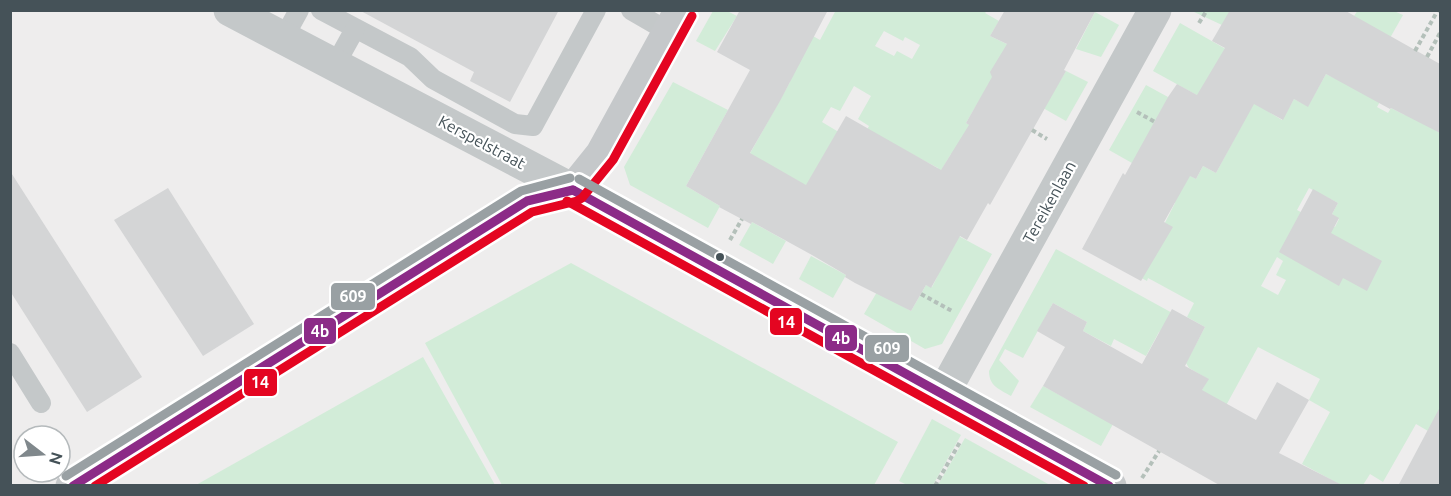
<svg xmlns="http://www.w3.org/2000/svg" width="1451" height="496" font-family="Ubuntu,sans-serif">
<rect width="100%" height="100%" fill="#eeeded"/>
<g fill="#d2ecd8" fill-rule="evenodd">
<path d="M836 10 987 11 985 13 999 21 990 36 1011 46C997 73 981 97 966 123L988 135 955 156 951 154 939 174 938 168 904 150 940 226 992 254 942 344 925 349 864 314 877 292 911 311 926 285 932 287 938 275 795 179 792 183 743 166 790 82 799 28 820 40ZM884 31 903 41 905 37 920 45 912 59 897 51 894 56 875 46ZM854 86 871 96 858 119 869 126 860 142 847 137 822 122 831 107 840 111Z"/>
<polygon points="1358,10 1394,11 1403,15 1390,38 1354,16"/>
<polygon points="713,11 727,11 737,16 715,51 696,41"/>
<polygon points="1192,11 1236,11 1222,25"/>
<polygon points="1095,12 1119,25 1101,57 1076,49"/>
<path d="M1180 23 1231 52 1269 112 1282 120 1294 99 1308 106 1326 74 1381 100 1377 107 1388 113 1391 108 1405 115 1408 112 1440 133V438L1416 424 1383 482 1370 474 1363 485H1341L1302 464 1330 412 1309 400 1320 379 1258 347 1217 422 1192 408 1208 379 1189 368 1186 363 1205 327 1187 317 1194 303 1148 278 1147 281 1138 276 1175 203 1149 188 1155 176 1109 150 1146 85 1168 97 1158 158 1196 179 1203 166 1216 173 1244 121 1153 71ZM1309 188 1338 203 1332 214 1339 219 1335 227 1328 223 1325 225 1297 210ZM1277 257 1283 261 1276 275 1286 280 1278 295 1261 286Z"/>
<polygon points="1066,71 1088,82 1066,121 1043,108"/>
<polygon points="673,82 728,110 686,186 720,206 708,228 630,185 624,167"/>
<polygon points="752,222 786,241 773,264 739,245"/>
<path d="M1056 249 1185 320 1159 332 1146 356 1114 339 1111 346 1083 331 1087 322 1053 303 1023 358 1005 349 999 360 1019 381 1011 396C999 389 989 386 989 371Z"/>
<polygon points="811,256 846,275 833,298 799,279"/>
<polygon points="571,263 898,442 874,485 502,485 425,343"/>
<polygon points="423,357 495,485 196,485"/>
<polygon points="1043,386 1113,424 1101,446 1030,407"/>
<polygon points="932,419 961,435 933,485 907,485 899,481"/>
<polygon points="965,438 1050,485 938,485"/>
</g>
<g fill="#d4d5d6">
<polygon points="359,10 559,10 510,102 470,81 474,72"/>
<polygon points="740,10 828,10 780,101 750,153 806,185 846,116 941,170 969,125 966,123 992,77 990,72 1007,44 990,36 1005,10 1096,10 1064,70 1066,71 990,205 988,203 967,240 960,236 931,288 926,285 911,311 855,283 845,277 846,275 812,255 752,222 751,224 719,207 720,206 686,186 750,70 717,52"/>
<polygon points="1230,10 1344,10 1440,64 1440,133 1391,108 1390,109 1326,74 1308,107 1294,99 1283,120 1254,104 1216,173 1203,166 1196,179 1190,176 1164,222 1173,227 1141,281 1082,249 1123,173 1125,175 1168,97 1177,84 1197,95 1225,48 1212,41"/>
<polygon points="10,171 142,377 87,412 10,291"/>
<polygon points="168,188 254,324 203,356 114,220"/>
<polygon points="1313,189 1338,203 1332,214 1339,218 1331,233 1382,261 1367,291 1343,278 1339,286 1279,252"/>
<polygon points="1053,303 1087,322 1083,331 1142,364 1172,309 1205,327 1185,366 1209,379 1202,390 1256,420 1277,382 1309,400 1279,453 1344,486 1221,486 1043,386 1065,347 1037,331"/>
<polygon points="1440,407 1440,486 1398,486"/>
</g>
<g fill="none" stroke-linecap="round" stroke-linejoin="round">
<g stroke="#b4c0ba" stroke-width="4" stroke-dasharray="4.5 3" stroke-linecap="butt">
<polyline points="1199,23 1207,10"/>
<polyline points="1415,51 1438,10"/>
<polyline points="1427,57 1440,33"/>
<polyline points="1137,112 1155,122"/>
<polyline points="1032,130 1047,139"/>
<polyline points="730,240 742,219"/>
<polyline points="921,294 952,311"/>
<polyline points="1142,478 1159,451"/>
<polyline points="935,486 960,442"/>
</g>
<g stroke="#c4c8c9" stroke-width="20">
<polyline points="321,10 410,57 433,79 515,124 533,126 596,10"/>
<polyline points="631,10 669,32"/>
<polyline points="283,39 299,10"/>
<polyline points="335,65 355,29"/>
<polyline points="10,353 41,403"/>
</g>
<g stroke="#c4c8c9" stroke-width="33">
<polyline points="230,10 573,190"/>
<polyline points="943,394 1155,10"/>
</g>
<g stroke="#c5c8ca" stroke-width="33">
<polyline points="573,190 1110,486"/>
<polyline points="72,486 527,201 573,190 602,154 681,10"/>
</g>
<g stroke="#fff" stroke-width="14">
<g id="bus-1">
<polyline points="573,190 1109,486"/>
<polyline points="73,486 527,201 573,190"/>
</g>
</g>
<g stroke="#fff" stroke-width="14">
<g id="bus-2">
<polyline points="567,201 1084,486"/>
<polyline points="95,486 532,212 577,201 582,198 613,160 692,16"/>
</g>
</g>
<g stroke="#fff" stroke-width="14">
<g id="bus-3">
<polyline points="579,179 1116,475"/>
<polyline points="66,476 521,191 570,178"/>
</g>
</g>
<use href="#bus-1" stroke="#8c2b87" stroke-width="9"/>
<use href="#bus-2" stroke="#e40521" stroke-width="9"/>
<use href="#bus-3" stroke="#99a0a3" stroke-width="9"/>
</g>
<circle fill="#455258" stroke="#fff" stroke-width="2" cx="720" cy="257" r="5"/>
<g text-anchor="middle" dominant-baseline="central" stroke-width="4.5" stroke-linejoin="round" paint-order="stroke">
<g font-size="16" fill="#455258" stroke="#fff">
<text transform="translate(482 142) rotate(28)">Kerspelstraat</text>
<text transform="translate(1049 202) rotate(-61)">Tereikenlaan</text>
</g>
</g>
<g stroke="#fff" stroke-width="2">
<rect x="330" y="282" width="46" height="29" rx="6" fill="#99a0a3"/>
<rect x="769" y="307" width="34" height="29" rx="6" fill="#e40521"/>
<rect x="303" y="317" width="34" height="28" rx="6" fill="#8c2b87"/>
<rect x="824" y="324" width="34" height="28" rx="6" fill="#8c2b87"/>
<rect x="864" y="334" width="46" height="29" rx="6" fill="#99a0a3"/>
<rect x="243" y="368" width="35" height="29" rx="6" fill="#e40521"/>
</g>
<g font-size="16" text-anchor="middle" font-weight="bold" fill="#fff">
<text x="353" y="302">609</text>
<text x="786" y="328">14</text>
<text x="320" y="337">4b</text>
<text x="841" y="344">4b</text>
<text x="887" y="354">609</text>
<text x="260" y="388">14</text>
</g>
<rect width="1451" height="496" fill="none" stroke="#455258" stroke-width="24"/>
<g transform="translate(42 454) rotate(107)"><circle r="28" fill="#ffffff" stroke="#b5babc" stroke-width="1.5"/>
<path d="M0-4.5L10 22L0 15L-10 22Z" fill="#80888c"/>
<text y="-9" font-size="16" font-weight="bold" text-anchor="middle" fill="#455258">N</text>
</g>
</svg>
